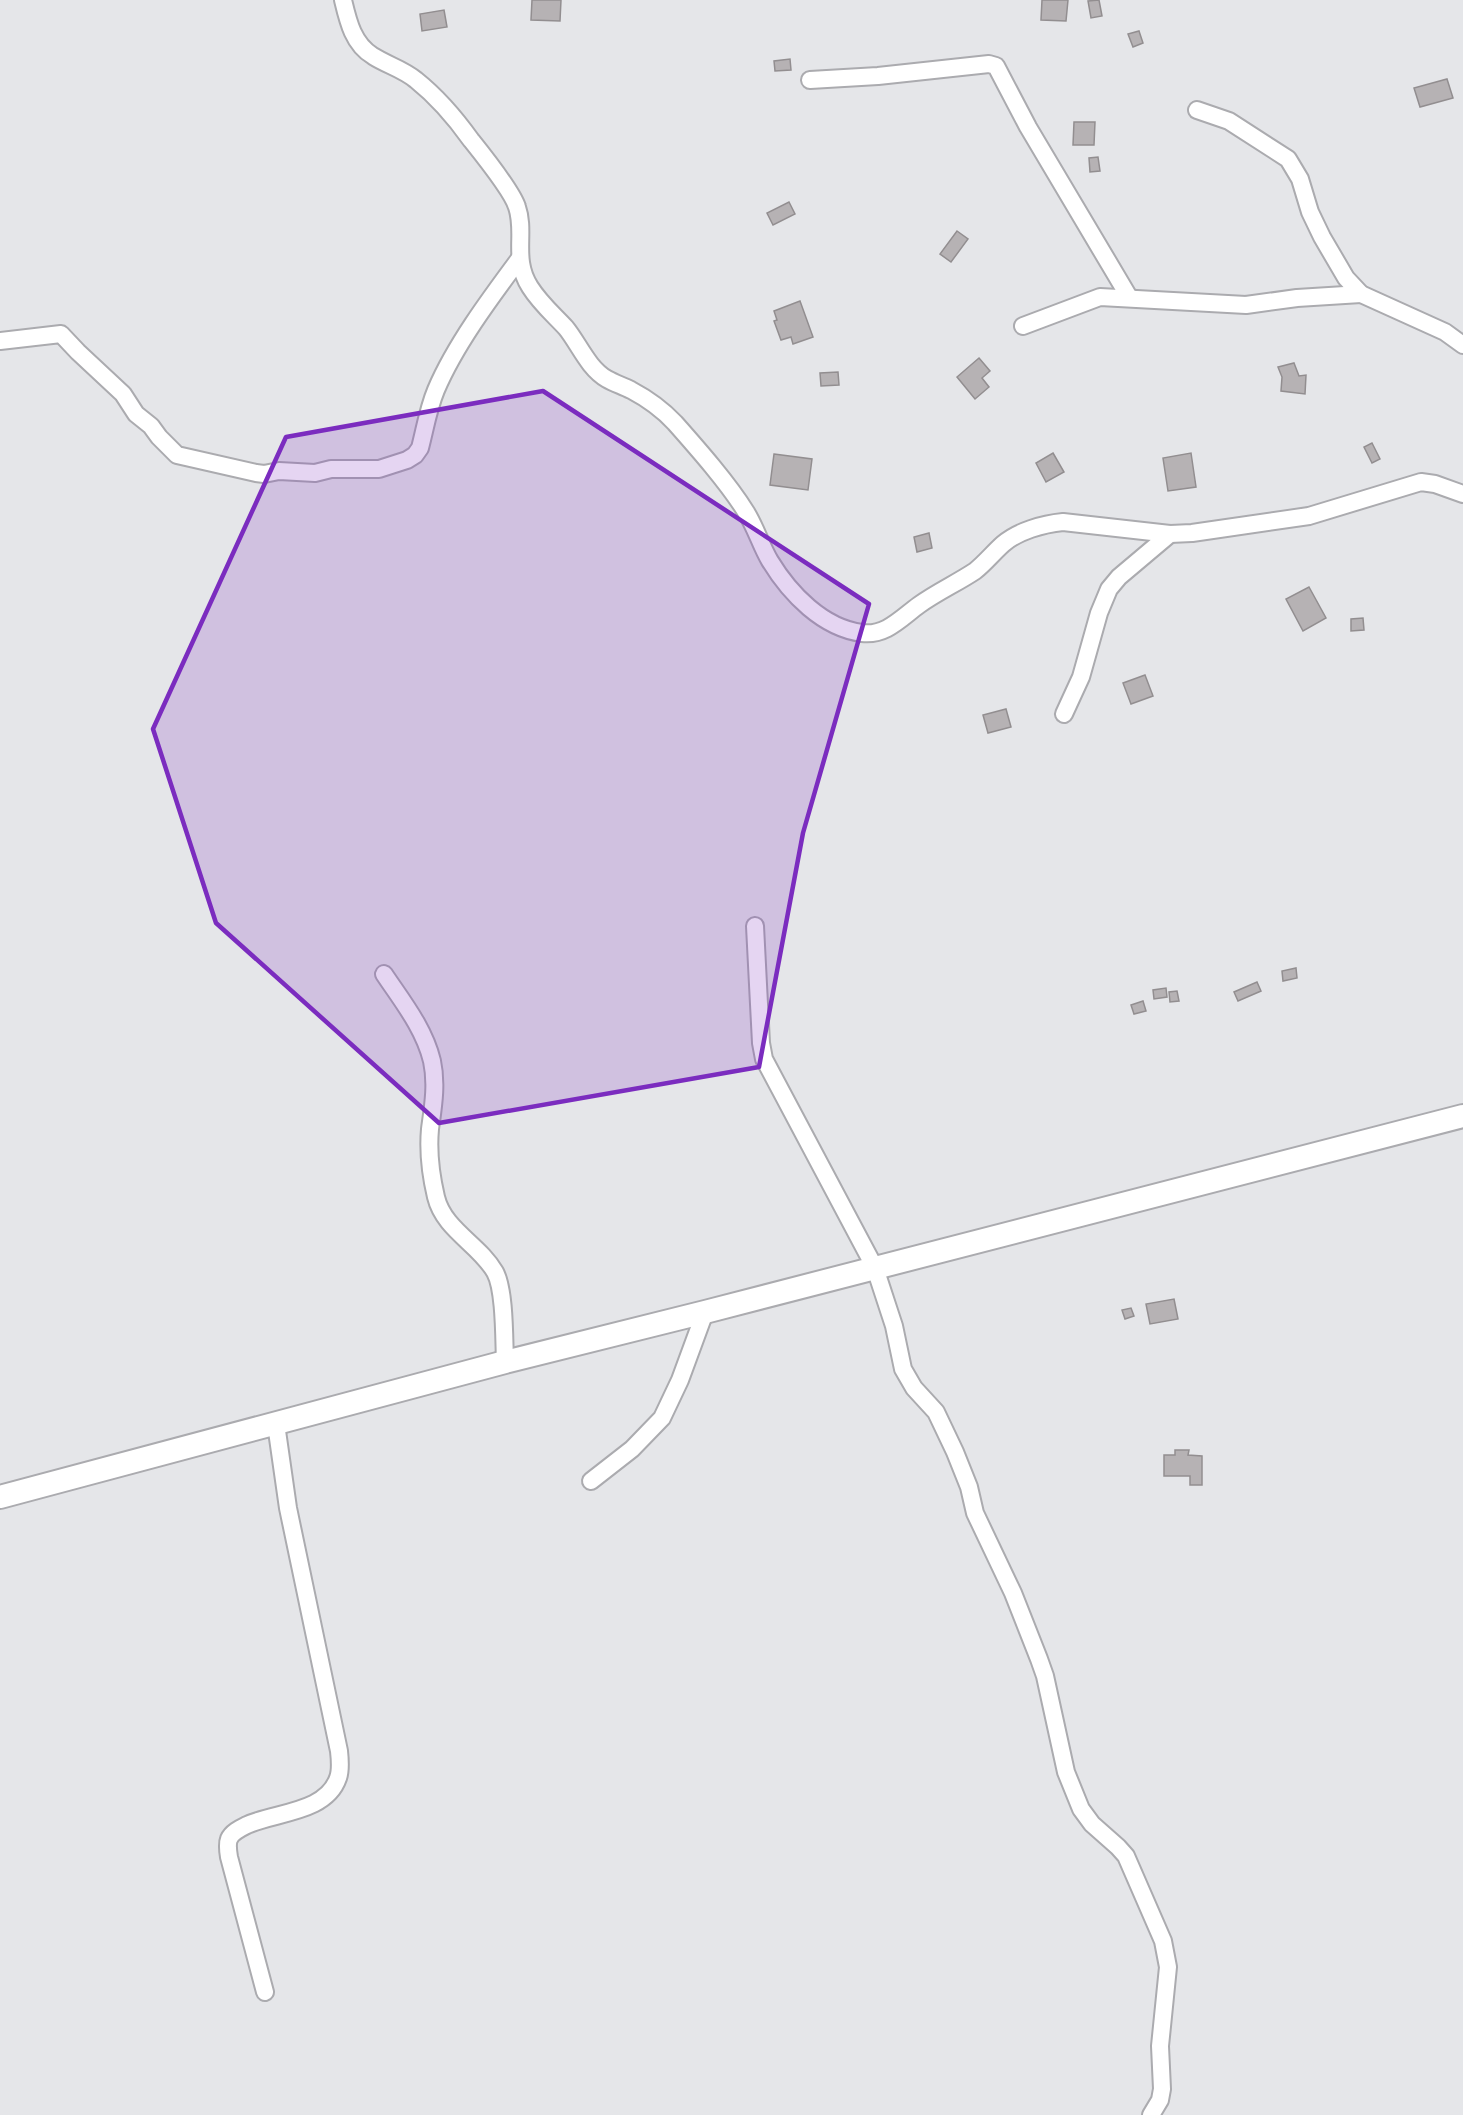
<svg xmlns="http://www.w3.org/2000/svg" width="1463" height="2115" font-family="'Source Sans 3',sans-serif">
<rect width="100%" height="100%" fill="#e5e6e9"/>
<g fill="#b6b2b4" stroke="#928e90" stroke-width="1.5">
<polygon points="532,0 561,0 560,21 531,20"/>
<polygon points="1042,0 1068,0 1066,21 1041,20"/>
<polygon points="1099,0 1102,16 1091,18 1088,1"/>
<polygon points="444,10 447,27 422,31 420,14"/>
<polygon points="1139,31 1143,43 1133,47 1128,34"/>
<polygon points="790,59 791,70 775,71 774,61"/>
<polygon points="1447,79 1453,98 1420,107 1414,88"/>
<polygon points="1074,122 1095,122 1094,145 1073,145"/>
<polygon points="1098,157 1100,171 1090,172 1089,158"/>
<polygon points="789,202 795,214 773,225 767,213"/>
<polygon points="957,231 968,239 951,262 940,254"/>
<polygon points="800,301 813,337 793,344 791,337 781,340 774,321 777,320 774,311"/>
<polygon points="979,358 990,371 982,378 989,387 975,399 957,377"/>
<polygon points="1294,363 1299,376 1306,375 1305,394 1281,391 1282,377 1278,367"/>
<polygon points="838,372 839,385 821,386 820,373"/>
<polygon points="1372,443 1380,459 1372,463 1364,447"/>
<polygon points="1053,453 1064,472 1046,482 1036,463"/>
<polygon points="1191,453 1196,487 1168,491 1163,458"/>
<polygon points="774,454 812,459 808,490 770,485"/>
<polygon points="929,533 932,548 917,552 914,537"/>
<polygon points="1309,587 1326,618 1303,631 1286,599"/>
<polygon points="1363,618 1364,630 1351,631 1351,619"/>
<polygon points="1145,675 1153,696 1131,704 1123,683"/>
<polygon points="1006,709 1011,727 988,733 983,715"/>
<polygon points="1296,968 1297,978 1283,981 1282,971"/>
<polygon points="1257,982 1261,991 1238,1001 1234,992"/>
<polygon points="1166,988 1167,997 1154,999 1153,990"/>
<polygon points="1177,991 1179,1001 1170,1002 1169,992"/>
<polygon points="1143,1001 1146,1011 1134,1014 1131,1005"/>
<polygon points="1174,1299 1178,1319 1150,1324 1146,1304"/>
<polygon points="1131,1308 1134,1316 1125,1319 1122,1310"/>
<polygon points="1175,1450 1189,1450 1188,1455 1202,1456 1202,1485 1190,1485 1190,1476 1164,1476 1164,1455 1175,1455"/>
</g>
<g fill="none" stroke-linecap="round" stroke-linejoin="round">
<g stroke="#ababaf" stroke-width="20">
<g id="street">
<path d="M343 0C348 21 353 44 373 56 387 65 403 69 416 80 436 96 456 119 471 140 483 155 512 191 517 207 526 233 512 259 530 287 540 303 553 314 566 328 579 344 588 368 607 379 614 383 623 386 631 390 648 399 662 409 675 423 698 449 728 483 746 512 756 528 761 546 770 561 790 594 823 628 862 633 886 636 901 618 919 605 937 592 957 583 975 571 985 563 993 553 1003 544 1018 531 1043 524 1063 522L1170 534 1192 533 1309 516 1421 482 1435 484 1463 494"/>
<polyline points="810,80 878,76 989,64 996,66 1028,127 1129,297"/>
<polyline points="1197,110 1229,121 1288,159 1300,179 1310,212 1322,237 1346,278 1361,294 1445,332 1463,345"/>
<polyline points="1023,326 1100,297 1246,305 1297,298 1361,294"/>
<path d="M0 341 61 334 78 352 123 394 136 414 151 426 159 437 177 455 256 473 264 474 279 471 315 473 331 469H379L407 460 415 455 420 448C425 429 428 409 436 390 455 345 491 297 520 258"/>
<polyline points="1064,714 1081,677 1099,613 1109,589 1119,577 1170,534"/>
<polyline points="755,926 761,1043 764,1059 875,1268 894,1326 903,1369 914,1388 936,1412 955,1452 969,1487 975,1513 1013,1593 1039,1659 1045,1676 1066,1772 1081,1809 1092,1824 1118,1847 1126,1856 1163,1941 1168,1967 1160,2046 1162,2089 1160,2100 1151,2115"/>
<path d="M384 974C402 1001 424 1028 432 1061 437 1084 433 1107 430 1129 428 1151 431 1176 436 1197 444 1230 479 1244 495 1272 505 1290 504 1340 505 1362"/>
<polyline points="591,1481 632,1449 662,1418 680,1380 705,1312"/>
<path d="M265 1992 229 1857C228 1851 227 1844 229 1839 232 1832 241 1828 247 1825 275 1812 326 1813 338 1778 341 1770 340 1760 339 1751L288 1508 276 1424"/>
</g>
</g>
<g stroke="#ababaf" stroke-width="26">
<polyline id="secondary" points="0,1497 505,1362 705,1312 1463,1116"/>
</g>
<use href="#street" stroke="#fff" stroke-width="16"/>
<use href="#secondary" stroke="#fff" stroke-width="22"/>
</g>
<path fill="#7b2cbf" fill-opacity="0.2" stroke="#7b2cbf" stroke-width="4.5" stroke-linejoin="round" d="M543 391 869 604 803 833 759 1067 439 1123 216 923 153 729 286 437Z"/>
</svg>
